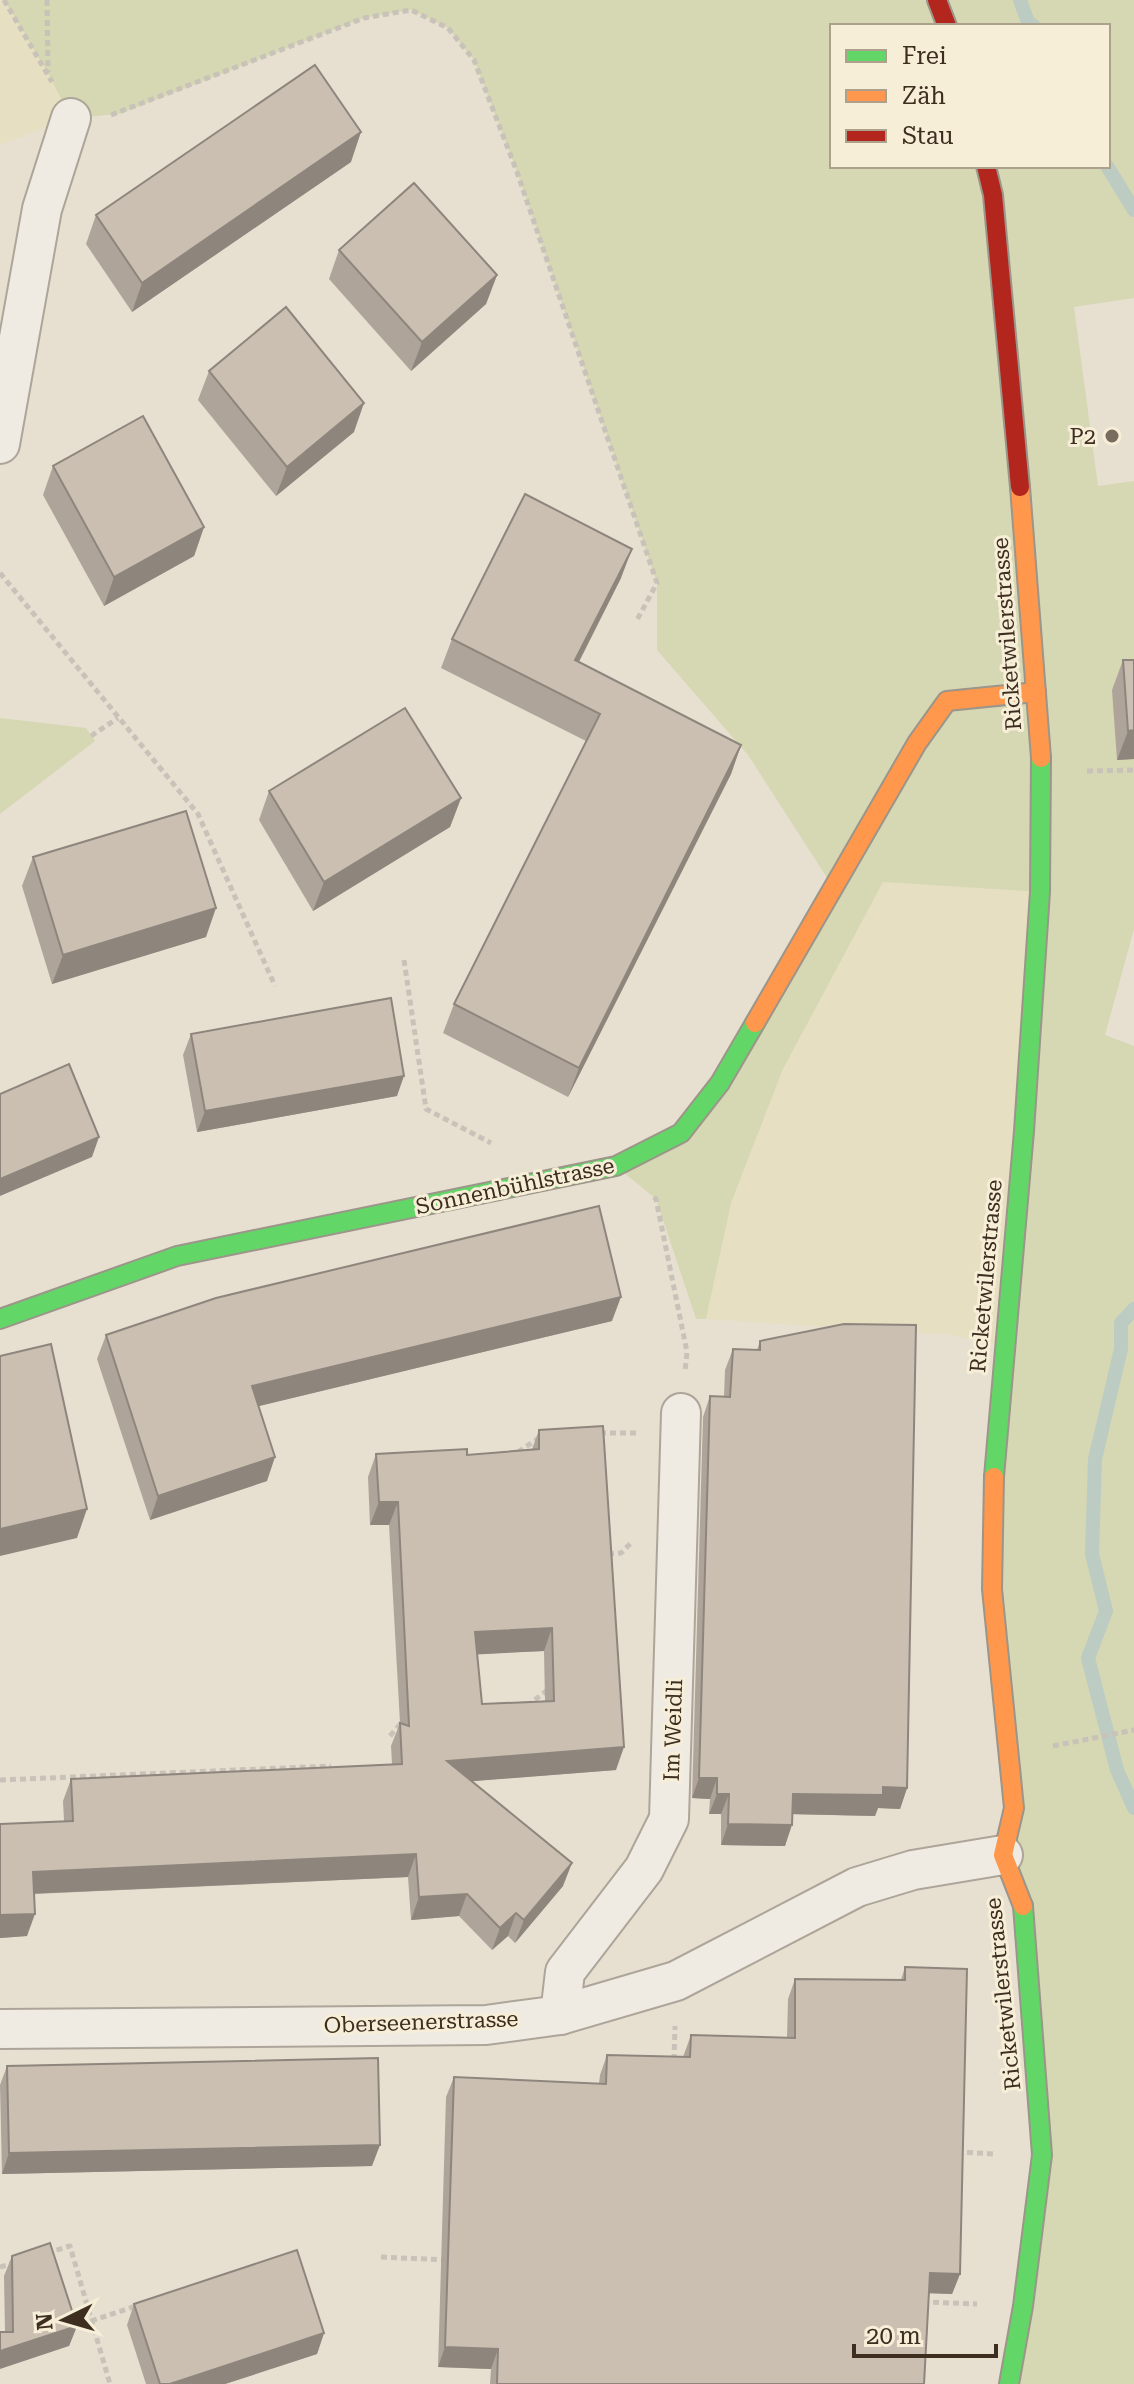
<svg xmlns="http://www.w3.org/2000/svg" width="1134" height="2384" font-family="'Roboto Serif',serif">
<rect width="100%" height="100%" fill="#e7e0d1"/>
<g fill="#e6dfc2">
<polygon points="0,0 4,0 48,73 71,118 0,145"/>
<polygon points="883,881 1040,892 1003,1346 951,1335 706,1319 731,1203 783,1069"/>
</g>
<g fill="#d6d7b3" fill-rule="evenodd">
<path d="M4 0H1134V298L1074 307 1098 486 1134 481V929L1105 1035 1134 1046V2384H1009L1042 2155 992 1589 1040 892 883 882 783 1069 731 1203 706 1319H696L656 1199 616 1166 681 1133 833 887 748 755 657 650V583L517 172 474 60 448 28 411 10 364 18 119 114 71 118 48 73ZM832 26H1108V166H832Z"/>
<polygon points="0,718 86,728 95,741 0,814"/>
</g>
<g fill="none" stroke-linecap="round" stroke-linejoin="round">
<g stroke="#bcccc2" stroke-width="14">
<polyline points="1020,0 1028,22 1034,26"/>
<polyline points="1107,166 1134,210"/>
<polyline points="1134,1309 1121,1323 1121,1349 1095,1459 1092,1554 1106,1611 1088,1658 1117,1770 1134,1808"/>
</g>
<g stroke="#ada599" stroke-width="42">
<g id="street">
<polyline points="0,444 42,209 71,118"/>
<polyline points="560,2015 565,1972 644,1869 669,1819 681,1413"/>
<polyline points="0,2029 486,2025 560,2015 676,1981 857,1887 913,1870 1003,1855"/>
</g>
</g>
<g stroke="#9c958a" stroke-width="22">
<g id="fast">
<polyline points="0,1319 177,1256 616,1166 681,1133 720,1083 755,1023"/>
<polyline points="994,1477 1024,1131 1040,892 1041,758"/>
<polyline points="1009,2384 1023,2306 1042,2155 1023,1906"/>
</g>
</g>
<g stroke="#9c958a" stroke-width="22">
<g id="slow">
<polyline points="1020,487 1041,758"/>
<polyline points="755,1023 917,743 947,701 1036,692"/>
<polyline points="994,1477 992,1589 1014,1808 1003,1855 1023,1906"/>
</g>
</g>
<g stroke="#9c958a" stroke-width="22">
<g id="jam">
<polyline points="937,0 947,26"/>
<polyline points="986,166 993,195 1020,487"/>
</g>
</g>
<g stroke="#c8c2b9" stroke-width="5" stroke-dasharray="6 4" stroke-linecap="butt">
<polyline points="4,0 52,82"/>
<polyline points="47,0 48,72"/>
<polyline points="111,115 364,18 411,10 448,28 474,60 517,172 657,583 637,620"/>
<polyline points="0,573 198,814 275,986"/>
<polyline points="91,736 118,718"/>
<polyline points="1087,771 1134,770"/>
<polyline points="404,960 426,1109 491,1143"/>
<polyline points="654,1197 656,1199 687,1352 685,1371"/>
<polyline points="600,1433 638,1433"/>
<polyline points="518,1452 539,1438"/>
<polyline points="608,1554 621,1553 633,1541"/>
<polyline points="527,1706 550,1688"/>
<polyline points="390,1736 403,1721"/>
<polyline points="1053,1746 1134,1730"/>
<polyline points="0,1780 331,1766"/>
<polyline points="674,2060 675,2026"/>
<polyline points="957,2152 995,2154"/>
<polyline points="47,2253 70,2246 110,2384"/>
<polyline points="381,2257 447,2260"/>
<polyline points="0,2267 14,2263"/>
<polyline points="923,2302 977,2304"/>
<polyline points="91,2321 136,2306"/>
</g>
<use href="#street" stroke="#efebe3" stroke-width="38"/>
<use href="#fast" stroke="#63d668" stroke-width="18"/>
<use href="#slow" stroke="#ff974d" stroke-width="18"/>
<use href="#jam" stroke="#b3261e" stroke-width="18"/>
</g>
<g fill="#afa499" fill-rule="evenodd">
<polygon points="351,162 132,312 86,244 96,215"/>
<polygon points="339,250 497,275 486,304 411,371 329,279"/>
<polygon points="209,371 354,432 276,496 198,400"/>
<polygon points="53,466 204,527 194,556 104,606 43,495"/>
<polygon points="621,578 579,662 741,745 731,774 568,1097 443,1033 454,1004 586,741 441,668 452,639"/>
<polygon points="1123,660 1134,660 1134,759 1117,760 1112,690"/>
<polygon points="269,791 461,798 450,827 313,911 259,820"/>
<polygon points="33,857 206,937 52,984 22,886"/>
<polygon points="191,1034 397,1096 197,1132 183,1055"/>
<polygon points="612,1321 259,1406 267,1481 150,1520 97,1359 106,1335"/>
<polygon points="760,1341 907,1788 900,1809 878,1808 875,1816 793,1814 785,1846 721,1845 721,1814 709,1814 710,1799 692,1798 703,1417 710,1396 724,1397 725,1370 733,1349 757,1350"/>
<path d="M539 1430 616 1770 471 1781 563 1886 515 1943 508 1936 492 1950 459 1916 411 1920 408 1877 34 1894 27 1936 0 1938V1824L64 1821 63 1801 71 1779 392 1764 391 1746 400 1723 389 1525H370L368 1477 376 1454 467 1455 532 1449ZM544 1651 545 1701 482 1704 477 1654Z"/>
<polygon points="905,1967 960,2274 952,2294 929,2293 924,2384 490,2384 491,2369 438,2367 446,2097 454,2077 599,2084 600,2075 607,2055 683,2057 691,2035 787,2038 788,1999 795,1979 901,1980"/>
<polygon points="7,2066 372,2166 2,2174 0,2085"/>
<polygon points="12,2256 77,2326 69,2346 5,2332 4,2276"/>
<polygon points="134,2304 324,2333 317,2354 225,2384 146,2384 127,2325"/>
</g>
<g fill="#8e867d">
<polygon points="361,132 351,162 132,312 142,283"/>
<polygon points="497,275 486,304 411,371 422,342"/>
<polygon points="364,403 354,432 276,496 287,467"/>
<polygon points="204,527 194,556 104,606 114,577"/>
<polygon points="632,549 621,578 565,689 575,660"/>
<polygon points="1134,730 1134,759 1117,760 1128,731"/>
<polygon points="741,745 731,774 568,1097 579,1068"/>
<polygon points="461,798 450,827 313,911 324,882"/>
<polygon points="216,908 206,937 52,984 63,955"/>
<polygon points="404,1076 397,1096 197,1132 205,1111"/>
<polygon points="99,1137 92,1157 0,1196 0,1179"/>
<polygon points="621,1297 612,1321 243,1410 252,1386"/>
<polygon points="275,1457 267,1481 150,1520 158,1496"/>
<polygon points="379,1502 398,1502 389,1525 370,1525"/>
<polygon points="87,1509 77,1538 0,1556 0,1529"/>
<polygon points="552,1628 544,1651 467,1655 475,1632"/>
<polygon points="624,1747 616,1770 438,1784 447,1761"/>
<polygon points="699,1778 717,1778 710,1799 692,1798"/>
<polygon points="883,1787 907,1788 900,1809 878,1808 875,1816 786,1814 793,1794"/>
<polygon points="717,1794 729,1794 721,1814 709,1814"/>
<polygon points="728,1824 792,1825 785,1846 721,1845"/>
<polygon points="416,1854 408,1877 25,1894 33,1872"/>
<polygon points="572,1863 563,1886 515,1943 524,1920"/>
<polygon points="467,1894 459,1916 411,1920 419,1897"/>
<polygon points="516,1913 508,1936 492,1950 500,1928"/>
<polygon points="35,1914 27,1936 0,1938 0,1915"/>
<polygon points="380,2145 372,2166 2,2174 9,2153"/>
<polygon points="930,2273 960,2274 952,2294 922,2293"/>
<polygon points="77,2326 69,2346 0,2369 0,2351"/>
<polygon points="324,2333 317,2354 225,2384 170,2384"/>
<polygon points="445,2347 498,2349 491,2369 438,2367"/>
</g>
<g fill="#cbbfb2" stroke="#8e867d" stroke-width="2" fill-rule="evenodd">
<polygon points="315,65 361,132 142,283 96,215"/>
<polygon points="414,183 497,275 422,342 339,250"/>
<polygon points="286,307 364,403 287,467 209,371"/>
<polygon points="143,416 204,527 114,577 53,466"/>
<polygon points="525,494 632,549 575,660 741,745 579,1068 454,1004 600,714 452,639"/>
<polygon points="1123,660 1134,660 1134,730 1128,731"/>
<polygon points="405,708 461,798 324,882 269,791"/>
<polygon points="186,811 216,908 63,955 33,857"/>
<polygon points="391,998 404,1076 205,1111 191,1034"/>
<polygon points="69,1064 99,1137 0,1179 0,1094"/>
<polygon points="599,1206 621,1297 252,1386 275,1457 158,1496 106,1335 216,1298"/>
<polygon points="844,1324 916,1325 907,1788 883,1787 883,1795 793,1794 792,1825 728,1824 729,1794 717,1794 717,1778 699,1778 710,1396 730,1397 733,1349 760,1350 760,1341"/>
<polygon points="51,1344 87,1509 0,1529 0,1356"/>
<path d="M603 1426 624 1747 447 1761 572 1863 524 1920 516 1913 500 1928 467 1894 419 1897 416 1854 33 1872 35 1914 0 1915V1824L73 1821 71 1779 402 1764 400 1723 409 1726 398 1502H379L376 1454 467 1449V1455L539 1449V1430ZM552 1628 554 1701 482 1704 475 1632Z"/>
<polygon points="905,1967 967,1969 960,2274 930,2273 924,2384 497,2384 498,2349 445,2347 454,2077 606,2084 607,2055 690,2057 691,2035 795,2038 795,1979 905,1980"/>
<polygon points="378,2058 380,2145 9,2153 7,2066"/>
<polygon points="50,2243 77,2326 0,2351 0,2332 13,2332 12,2256"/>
<polygon points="297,2250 324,2333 170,2384 160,2384 134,2304"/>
</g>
<circle fill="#786c5e" stroke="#f7eed8" stroke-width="3" cx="1112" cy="436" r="8"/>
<g text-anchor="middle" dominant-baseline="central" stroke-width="6" stroke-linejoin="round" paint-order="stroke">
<g font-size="22" fill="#3d2e20" stroke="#f7eed8" text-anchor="end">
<text x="1096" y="436">P2</text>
</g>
<g font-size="22" fill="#3d2e20" stroke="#f7eed8">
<text transform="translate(1007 634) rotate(-94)">Ricketwilerstrasse</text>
<text transform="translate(515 1186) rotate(-12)">Sonnenbühlstrasse</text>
<text transform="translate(986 1276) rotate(-85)">Ricketwilerstrasse</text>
<text transform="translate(673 1730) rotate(-88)">Im Weidli</text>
<text transform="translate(1003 1994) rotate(-96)">Ricketwilerstrasse</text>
<text transform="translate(421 2022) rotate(-2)">Oberseenerstrasse</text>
</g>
</g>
<rect x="830" y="24" width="280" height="144" fill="#f7eed8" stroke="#ada18e" stroke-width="2"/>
<rect x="846" y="50" width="40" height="12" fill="#63d668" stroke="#ada18e" stroke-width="2"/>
<text x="902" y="64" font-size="24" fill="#3d2e20">Frei</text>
<rect x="846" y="90" width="40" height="12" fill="#ff974d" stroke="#ada18e" stroke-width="2"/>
<text x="902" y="104" font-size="24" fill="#3d2e20">Zäh</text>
<rect x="846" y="130" width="40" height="12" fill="#b3261e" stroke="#ada18e" stroke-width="2"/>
<text x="902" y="144" font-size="24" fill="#3d2e20">Stau</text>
<g transform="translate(64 2320) rotate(265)" stroke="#f7eed8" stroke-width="6" paint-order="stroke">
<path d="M0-6L14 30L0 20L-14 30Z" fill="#3d2e20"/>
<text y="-12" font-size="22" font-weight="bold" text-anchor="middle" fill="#3d2e20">N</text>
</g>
<path d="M854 2344v12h142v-12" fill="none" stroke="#3d2e20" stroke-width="4"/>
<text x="866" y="2344" font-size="24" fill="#3d2e20" stroke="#f7eed8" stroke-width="6" paint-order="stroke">20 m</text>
</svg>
